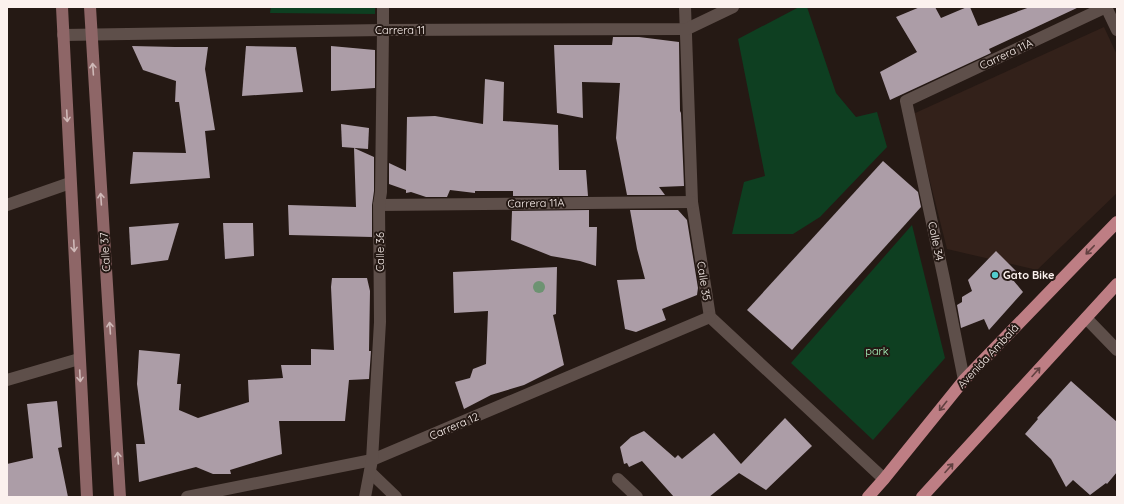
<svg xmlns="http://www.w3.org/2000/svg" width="1124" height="504" font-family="Quicksand,sans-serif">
<rect width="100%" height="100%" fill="#251914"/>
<polygon fill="#33211a" points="1104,27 1117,55 1117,193 1037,270 947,249 913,114"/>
<g fill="#0e3f21">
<polygon points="271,7 375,7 375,14 270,13"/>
<polygon points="799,7 807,7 836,93 856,117 877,112 887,147 820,217 793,234 732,234 744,182 765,176 738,39"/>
<polygon points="912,225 945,358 873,440 791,363"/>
</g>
<g fill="#ac9da7">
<polygon points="920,7 935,7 941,18 967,7 970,7 978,26 1030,7 1079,7 989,49 991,53 890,100 880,72 917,52 896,17"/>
<polygon points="613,37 639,37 679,42 680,111 681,113 684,186 659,187 665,195 627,195 616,138 620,83 582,82 583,118 557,113 554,45 612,45"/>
<polygon points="132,46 175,47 208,47 205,69 215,130 205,131 210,178 130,184 133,152 186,153 179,102 175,102 176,81 143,70"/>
<polygon points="246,46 296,47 303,92 242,96"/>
<polygon points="331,46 375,50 375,88 331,91"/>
<polygon points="485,79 504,82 503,121 558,125 559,170 586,170 588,196 513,196 513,191 475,191 475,193 450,190 447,197 426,197 411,192 406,193 406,190 389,184 389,163 406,171 407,117 435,116 483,124"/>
<polygon points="341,124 369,128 368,149 342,147"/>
<polygon points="354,148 374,157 374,191 372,205 372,237 289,235 288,205 356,207"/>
<polygon points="883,161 918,192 921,207 792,350 747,310"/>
<polygon points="589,210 589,227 597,227 596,266 580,261 551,256 511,240 512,211"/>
<polygon points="630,210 678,210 687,220 698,288 697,295 662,309 666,320 636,332 625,329 617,280 645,279 637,249"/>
<polygon points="179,223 168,260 131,265 129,227"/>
<polygon points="223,223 253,223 254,256 225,259"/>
<polygon points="996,251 1019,274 1013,280 1023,292 989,330 984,319 961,328 957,305 962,302 962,297 972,291 968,280"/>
<polygon points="557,267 556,314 553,315 564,365 524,385 491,395 464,409 455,382 470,378 473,369 486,364 488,311 454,313 453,272"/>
<polygon points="332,278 367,278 370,291 369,351 371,351 369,379 349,380 345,421 279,421 282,454 230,470 231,474 213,474 196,467 139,482 136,444 145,444 137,384 139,350 180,354 177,384 181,384 179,410 198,418 249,402 248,380 283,378 281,365 311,365 311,349 334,350 331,287"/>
<polygon points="1071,381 1117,422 1117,472 1107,484 1106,483 1090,495 1073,480 1066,487 1051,459 1025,434 1038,419 1037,418"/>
<polygon points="57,401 62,447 58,448 68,497 7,497 7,464 33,458 27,404"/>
<polygon points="785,418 812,446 766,490 739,473 709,497 674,497 642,461 629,467 627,463 624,464 620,447 631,437 644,431 675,458 678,455 682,459 714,433 741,464"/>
</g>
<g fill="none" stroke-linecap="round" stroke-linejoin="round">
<g stroke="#5e4f4a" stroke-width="12">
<polyline points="685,7 692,202 710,317 884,479"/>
<polyline points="1106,7 1117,30"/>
<polyline points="63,35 383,30 687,29 733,7"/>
<polyline points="7,205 70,183"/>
<polyline points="379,205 692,202"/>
<polyline points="1086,318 1117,350"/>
<polyline points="7,380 79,359"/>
<polyline points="964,380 944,279 906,101 1106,7"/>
<polyline points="370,472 396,497"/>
<polyline points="618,479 637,497"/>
<polyline points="187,497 372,460 710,317"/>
<polyline points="365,497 372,460 380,322 379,205 381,192 383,30 383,7"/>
</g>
<g stroke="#8e6667" stroke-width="12">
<polyline points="62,7 87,497"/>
<polyline points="90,7 120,497"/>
</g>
<g stroke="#be7e84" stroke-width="12">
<polyline points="868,497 884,479 964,380 1117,222"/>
<polyline points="922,497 1117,284"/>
</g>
</g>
<circle fill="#6d9372" cx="539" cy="287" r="6"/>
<defs><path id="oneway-shaft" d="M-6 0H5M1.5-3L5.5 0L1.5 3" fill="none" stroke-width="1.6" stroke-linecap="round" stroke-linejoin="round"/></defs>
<g stroke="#cfb9b8">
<use href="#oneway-shaft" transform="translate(93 69) rotate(-94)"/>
<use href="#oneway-shaft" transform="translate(67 116) rotate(87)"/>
<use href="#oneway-shaft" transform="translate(101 199) rotate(-94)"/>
<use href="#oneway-shaft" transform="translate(74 246) rotate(87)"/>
<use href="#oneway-shaft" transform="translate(110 328) rotate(-94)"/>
<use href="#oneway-shaft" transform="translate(80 376) rotate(87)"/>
<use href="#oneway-shaft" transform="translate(118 458) rotate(-94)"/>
</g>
<g stroke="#624141">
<use href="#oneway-shaft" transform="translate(1090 250) rotate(134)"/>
<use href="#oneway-shaft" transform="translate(1036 372) rotate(-48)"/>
<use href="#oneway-shaft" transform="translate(943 406) rotate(129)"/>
<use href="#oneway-shaft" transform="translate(949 468) rotate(-48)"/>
</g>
<circle fill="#52cdcd" stroke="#251914" stroke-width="1.5" cx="995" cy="275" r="4"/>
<g text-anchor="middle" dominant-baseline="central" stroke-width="4" stroke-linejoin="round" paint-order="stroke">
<g font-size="11" fill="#fbf1ee" stroke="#251914">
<text x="400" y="30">Carrera 11</text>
<text transform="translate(1006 54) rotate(-25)">Carrera 11A</text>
<text transform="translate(536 203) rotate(-1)">Carrera 11A</text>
<text transform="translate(936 241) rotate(78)">Calle 34</text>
<text transform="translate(105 252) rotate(-94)">Calle 37</text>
<text transform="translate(380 252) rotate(-90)">Calle 36</text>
<text transform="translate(704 281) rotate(81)">Calle 35</text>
<text transform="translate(988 356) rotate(-47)">Avenida Ambalá</text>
<text transform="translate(454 426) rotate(-23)">Carrera 12</text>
</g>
<g font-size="11" font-weight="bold" fill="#fbf1ee" stroke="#251914" text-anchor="start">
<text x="1003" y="275">Gato Bike</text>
</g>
<g font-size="11" fill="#a8f7be" stroke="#251914">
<text x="877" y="351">park</text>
</g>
</g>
<rect width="1124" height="504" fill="none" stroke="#fbf1ee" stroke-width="16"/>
</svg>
